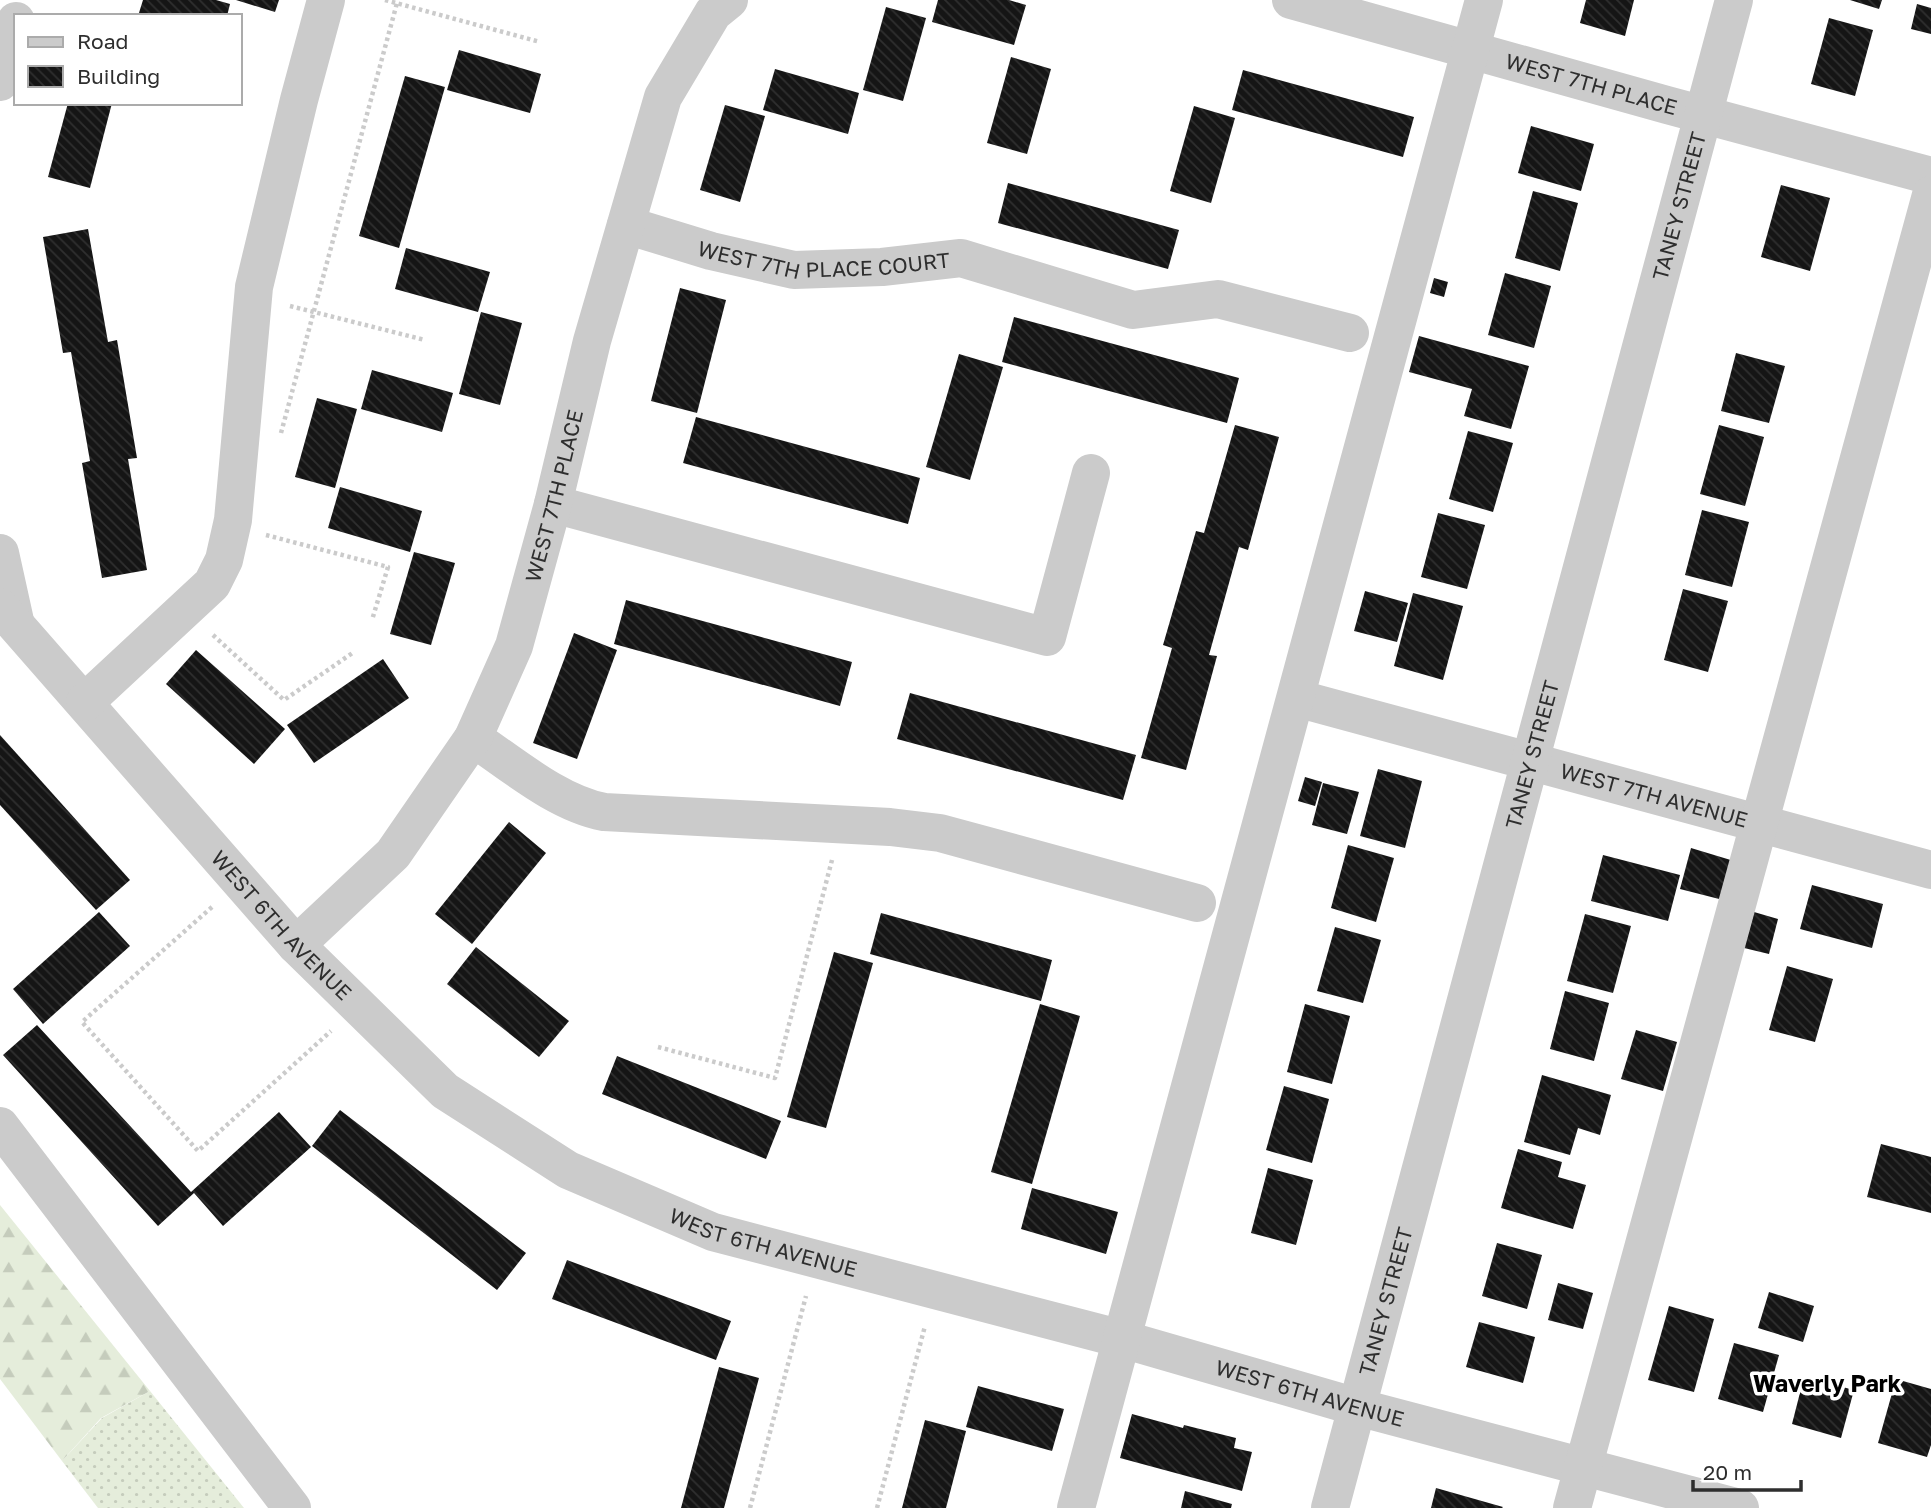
<svg xmlns="http://www.w3.org/2000/svg" width="1931" height="1508" font-family="'Golos Text',sans-serif">
<defs>
<pattern id="grass-dots" width="8" height="8" patternUnits="userSpaceOnUse" patternTransform="scale(1.75)"><rect width="8" height="8" fill="#e5eddb"/><path d="M2 2h.1M6 6h.1" fill="none" stroke="#c5ccbc" stroke-width="1.8" stroke-linecap="round"/></pattern>
<pattern id="forest-firs" width="22" height="20" patternUnits="userSpaceOnUse" patternTransform="scale(1.75)"><rect width="22" height="20" fill="#e5eddb"/><path d="M5 1l3.5 6h-7zM16 11l3.5 6h-7z" fill="#c5ccbc"/></pattern>
<pattern id="building-back-hatch" width="6" height="6" patternUnits="userSpaceOnUse" patternTransform="scale(1.75)"><rect width="6" height="6" fill="#151515"/><path d="M-1 5l2 2M0 0l6 6M5-1l2 2" fill="none" stroke="#2f2f2f"/></pattern>
</defs>
<rect width="100%" height="100%" fill="#fff"/>
<polygon fill="url(#grass-dots)" points="150,1391 244,1508 98,1508 62,1461 102,1418"/>
<polygon fill="url(#forest-firs)" points="0,1205 150,1391 101,1418 62,1461 0,1379"/>
<g fill="url(#building-back-hatch)">
<polygon points="143,0 216,0 230,4 227,16 138,16"/>
<polygon points="236,0 279,0 275,12"/>
<polygon points="938,0 1009,0 1026,5 1014,45 932,22"/>
<polygon points="1586,0 1634,0 1625,36 1580,23"/>
<polygon points="1850,0 1882,0 1879,9"/>
<polygon points="1917,4 1931,8 1931,34 1911,29"/>
<polygon points="886,7 926,18 903,101 863,90"/>
<polygon points="1829,18 1873,30 1855,96 1811,84"/>
<polygon points="459,50 541,74 530,113 447,90"/>
<polygon points="1011,57 1051,69 1027,154 987,143"/>
<polygon points="775,69 859,93 848,134 763,110"/>
<polygon points="1243,70 1414,117 1403,157 1232,110"/>
<polygon points="405,76 445,87 399,248 359,236"/>
<polygon points="68,103 112,103 90,188 48,177"/>
<polygon points="725,105 765,116 740,202 700,190"/>
<polygon points="1194,106 1235,118 1211,203 1170,191"/>
<polygon points="1531,126 1594,144 1581,191 1518,173"/>
<polygon points="1008,183 1179,230 1168,269 998,223"/>
<polygon points="1781,185 1830,198 1810,271 1761,257"/>
<polygon points="1533,191 1578,203 1560,271 1515,258"/>
<polygon points="88,229 108,342 117,340 137,458 128,459 147,570 102,578 82,463 90,461 71,352 63,353 43,237"/>
<polygon points="406,248 490,272 478,312 395,289"/>
<polygon points="1505,273 1551,286 1534,348 1488,335"/>
<polygon points="1434,278 1448,282 1444,297 1430,293"/>
<polygon points="680,288 726,300 697,413 651,401"/>
<polygon points="481,312 522,323 500,405 459,394"/>
<polygon points="1014,317 1239,378 1227,423 1002,362"/>
<polygon points="1419,336 1529,366 1511,429 1464,416 1472,389 1409,372"/>
<polygon points="1736,353 1785,366 1769,423 1721,411"/>
<polygon points="959,354 1003,367 970,480 926,467"/>
<polygon points="372,370 453,393 442,432 361,409"/>
<polygon points="317,398 357,409 335,488 295,477"/>
<polygon points="696,417 920,478 908,524 683,463"/>
<polygon points="1235,425 1279,437 1248,550 1239,547 1209,655 1217,656 1186,770 1141,758 1172,648 1163,645 1196,531 1204,533"/>
<polygon points="1719,425 1764,437 1745,506 1700,494"/>
<polygon points="1468,431 1513,443 1493,512 1449,499"/>
<polygon points="340,487 422,511 410,552 328,528"/>
<polygon points="1702,510 1749,522 1732,587 1685,575"/>
<polygon points="1438,513 1485,525 1467,589 1421,577"/>
<polygon points="414,552 455,563 431,645 390,634"/>
<polygon points="1683,589 1728,601 1708,672 1664,660"/>
<polygon points="1365,591 1408,603 1397,642 1354,631"/>
<polygon points="1413,593 1463,606 1443,680 1394,666"/>
<polygon points="626,600 852,662 840,706 614,644"/>
<polygon points="574,633 617,650 577,759 533,743"/>
<polygon points="196,650 285,729 254,764 166,684"/>
<polygon points="383,659 409,698 314,763 287,725"/>
<polygon points="910,693 1136,755 1123,800 897,739"/>
<polygon points="0,735 130,880 96,910 0,805"/>
<polygon points="1378,769 1422,781 1405,848 1360,836"/>
<polygon points="1305,777 1322,782 1315,806 1298,801"/>
<polygon points="1323,783 1359,792 1347,834 1312,825"/>
<polygon points="509,822 546,853 472,944 435,914"/>
<polygon points="1348,845 1394,858 1376,922 1331,908"/>
<polygon points="1691,848 1734,861 1723,900 1680,889"/>
<polygon points="1603,855 1680,875 1668,921 1591,901"/>
<polygon points="1812,885 1883,904 1872,948 1800,929"/>
<polygon points="99,912 130,946 43,1024 13,989"/>
<polygon points="1754,912 1778,919 1769,954 1744,948"/>
<polygon points="881,913 1052,960 1041,1001 870,954"/>
<polygon points="1585,914 1631,926 1613,993 1567,981"/>
<polygon points="1335,927 1381,940 1363,1003 1317,991"/>
<polygon points="476,947 569,1021 539,1057 447,984"/>
<polygon points="834,952 873,963 826,1128 787,1117"/>
<polygon points="1787,966 1833,979 1815,1042 1769,1030"/>
<polygon points="1565,991 1609,1003 1594,1061 1550,1049"/>
<polygon points="1040,1004 1080,1016 1032,1184 991,1172"/>
<polygon points="1305,1004 1350,1016 1332,1084 1287,1072"/>
<polygon points="37,1025 191,1192 279,1112 311,1147 223,1226 194,1193 158,1226 3,1055"/>
<polygon points="1636,1030 1677,1042 1663,1091 1621,1079"/>
<polygon points="617,1056 781,1121 766,1159 602,1094"/>
<polygon points="1542,1075 1611,1095 1600,1135 1578,1128 1570,1155 1524,1142"/>
<polygon points="1284,1086 1329,1099 1312,1163 1266,1150"/>
<polygon points="340,1110 526,1253 497,1290 312,1146"/>
<polygon points="1881,1144 1931,1157 1931,1213 1867,1197"/>
<polygon points="1518,1149 1562,1162 1558,1177 1586,1185 1573,1229 1501,1208"/>
<polygon points="1268,1168 1313,1180 1296,1245 1251,1233"/>
<polygon points="1032,1188 1118,1212 1106,1254 1021,1229"/>
<polygon points="1497,1243 1542,1255 1527,1309 1482,1296"/>
<polygon points="567,1260 731,1321 716,1360 552,1299"/>
<polygon points="1558,1283 1593,1293 1583,1329 1548,1320"/>
<polygon points="1769,1292 1814,1306 1803,1342 1758,1328"/>
<polygon points="1669,1306 1714,1319 1694,1392 1648,1380"/>
<polygon points="1479,1322 1535,1337 1523,1383 1466,1367"/>
<polygon points="1734,1343 1779,1355 1763,1412 1718,1399"/>
<polygon points="719,1367 759,1378 724,1508 681,1508"/>
<polygon points="1804,1377 1854,1390 1841,1438 1792,1424"/>
<polygon points="1896,1379 1931,1389 1931,1445 1927,1457 1878,1443"/>
<polygon points="978,1386 1064,1409 1052,1451 966,1427"/>
<polygon points="1132,1414 1183,1428 1184,1425 1236,1438 1234,1448 1252,1452 1242,1491 1120,1458"/>
<polygon points="925,1420 966,1431 946,1508 902,1508"/>
<polygon points="1436,1488 1503,1507 1502,1508 1431,1508"/>
<polygon points="1185,1491 1232,1504 1231,1508 1181,1508"/>
</g>
<g fill="none" stroke-linecap="round" stroke-linejoin="round">
<g stroke="#cbcbcb" stroke-width="4.5" stroke-dasharray="3.5 3.5" stroke-linecap="butt">
<polyline points="385,0 540,42"/>
<polyline points="290,306 425,340"/>
<polyline points="281,433 397,3"/>
<polyline points="266,535 388,567 372,620"/>
<polyline points="213,635 284,700 354,652"/>
<polyline points="212,907 82,1022 198,1151 331,1031"/>
<polyline points="658,1047 775,1078 832,860"/>
<polyline points="750,1508 806,1296"/>
<polyline points="877,1508 925,1326"/>
</g>
<g stroke="#cbcbcb" stroke-width="38">
<path id="s1" d="M1291 0 1667 105 1931 176"/>
<polyline points="0,82 16,21"/>
<path id="s2" d="M626 225 711 251 794 270 882 267 961 258 1133 310 1218 299 1350 333"/>
<polyline points="553,504 1047,637 1091,473"/>
<polyline points="0,553 15,621"/>
<path id="s3" d="M0 607 296 945 445 1091 568 1170 713 1232 1122 1339 1357 1407 1740 1508"/>
<path id="s4" d="M1296 698 1931 870"/>
<polyline points="85,702 212,584 224,560 233,520 254,287 299,100 326,0"/>
<path d="M473 738C512 764 557 803 604 812L890 827 940 833 1197 903"/>
<path id="s5" d="M296 945 393 854 473 738 514 646 553 504 592 341 663 97 713 13 729 0"/>
<polyline points="0,1126 292,1508"/>
<polyline points="1076,1508 1484,0"/>
<path id="s6" d="M1330 1508 1734 0"/>
<polyline points="1572,1508 1931,195"/>
</g>
</g>
<g text-anchor="middle" dominant-baseline="central" stroke-width="7" stroke-linejoin="round" paint-order="stroke">
<g font-size="21" fill="#2e2e2e" stroke="#fff">
<text stroke="none"><textPath href="#s1" startOffset="312">WEST 7TH PLACE</textPath></text>
<text stroke="none"><textPath href="#s6" startOffset="1348">TANEY STREET</textPath></text>
<text stroke="none"><textPath href="#s2" startOffset="203">WEST 7TH PLACE COURT</textPath></text>
<text stroke="none"><textPath href="#s5" startOffset="530">WEST 7TH PLACE</textPath></text>
<text stroke="none"><textPath href="#s6" startOffset="780">TANEY STREET</textPath></text>
<text stroke="none"><textPath href="#s4" startOffset="371">WEST 7TH AVENUE</textPath></text>
<text stroke="none"><textPath href="#s3" startOffset="425">WEST 6TH AVENUE</textPath></text>
<text stroke="none"><textPath href="#s3" startOffset="1013">WEST 6TH AVENUE</textPath></text>
<text stroke="none"><textPath href="#s6" startOffset="214">TANEY STREET</textPath></text>
<text stroke="none"><textPath href="#s3" startOffset="1580">WEST 6TH AVENUE</textPath></text>
</g>
<g font-size="23" font-weight="bold" fill="#000" stroke="#fff">
<text x="1827" y="1383">Waverly Park</text>
</g>
</g>
<rect x="14" y="14" width="228" height="91" fill="#ffffff" stroke="#ababab" stroke-width="2"/>
<rect x="28" y="37" width="35" height="10" fill="#cbcbcb" stroke="#ababab" stroke-width="2"/>
<text x="77" y="49" font-size="21" fill="#2e2e2e">Road</text>
<rect x="28" y="66" width="35" height="21" fill="url(#building-back-hatch)" stroke="#ababab" stroke-width="2"/>
<text x="77" y="84" font-size="21" fill="#2e2e2e">Building</text>
<path d="M1693 1480v10h108v-10" fill="none" stroke="#2e2e2e" stroke-width="3.5"/>
<text x="1703" y="1480" font-size="21" fill="#2e2e2e" stroke="#ffffff" stroke-width="5" paint-order="stroke">20 m</text>
</svg>
